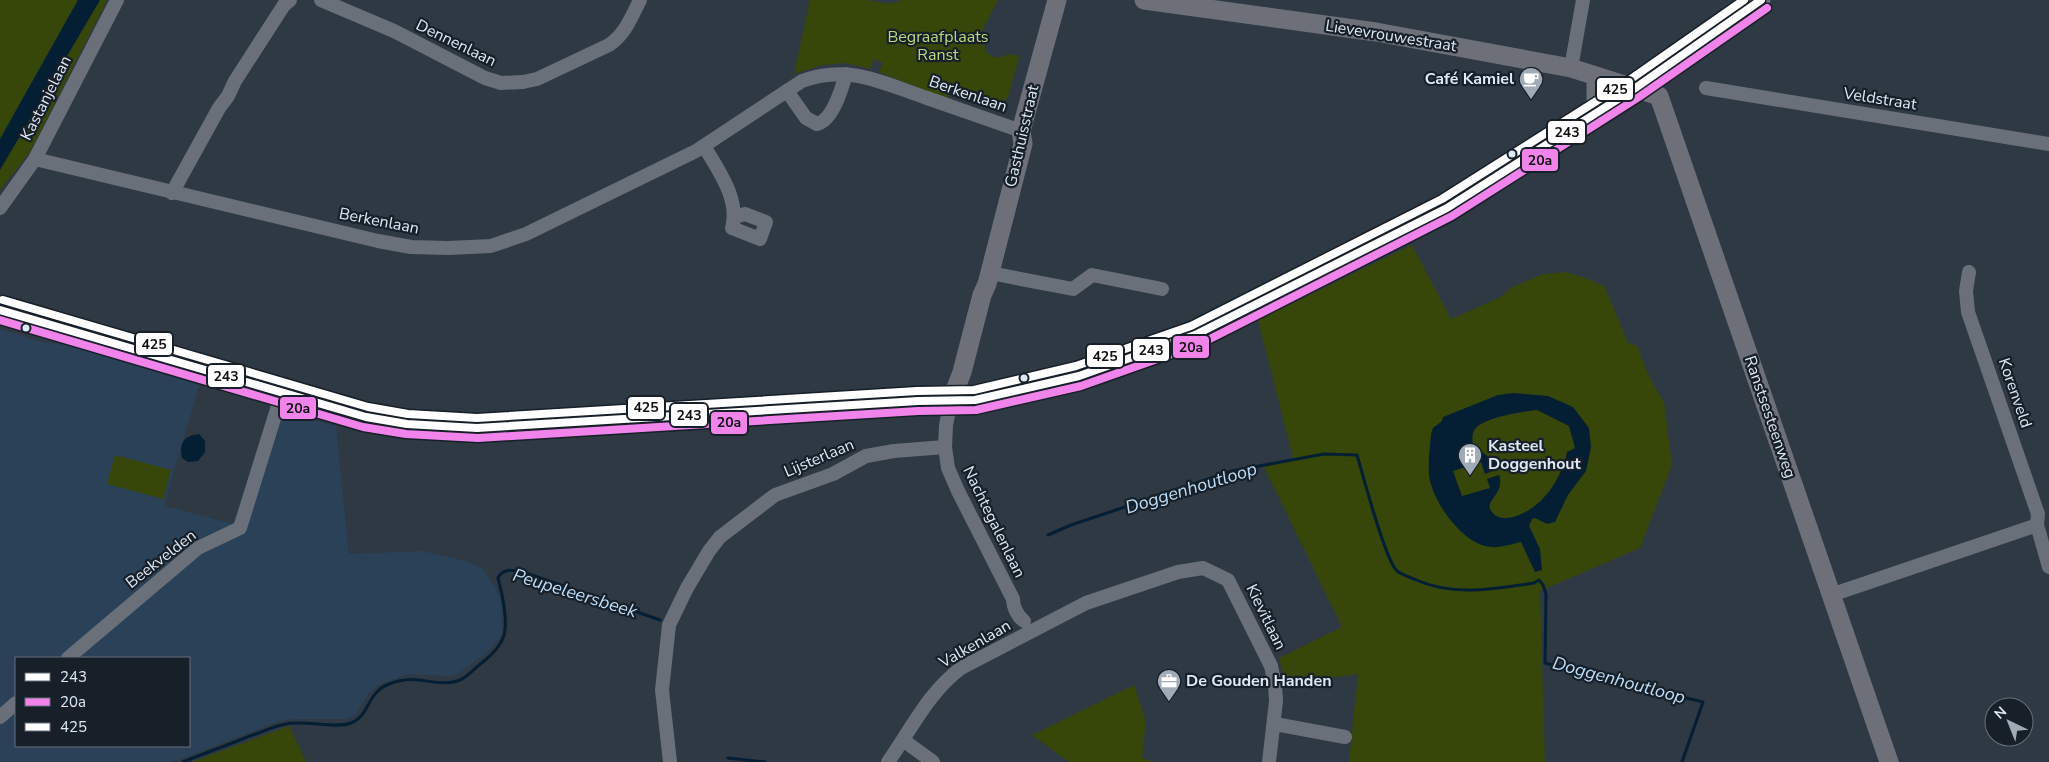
<svg xmlns="http://www.w3.org/2000/svg" width="2049" height="762" font-family="'Nunito Sans',sans-serif">
<rect width="100%" height="100%" fill="#2e3944"/>
<path fill="#2b4158" fill-rule="evenodd" d="M0 329 42 342 67 345 199 385 164 506 233 524 270 408 336 426 349 554 422 551 467 561 483 569 495 587 501 603 502 634 489 651 461 672 452 676 408 674 378 685 369 693 356 714 348 719H295L279 721 173 762H0ZM16 658H189V746H16Z"/>
<g fill="#37470a">
<polygon points="0,0 78,0 0,139"/>
<polygon points="100,0 107,0 30,152 0,190 0,170"/>
<path d="M810 0C828 0 846 0 865 0 881 1 885 7 902 0H998L980 34 987 53 996 58 1011 54 1019 56 1008 98 1000 103 953 87 946 99 879 72 883 63 874 59 870 69 844 63 823 65 794 74Z"/>
<polygon points="1412,245 1451,319 1501,297 1512,287 1543,274 1567,272 1591,280 1605,287 1628,343 1637,346 1648,374 1664,403 1672,465 1640,548 1540,591 1545,762 1349,762 1358,674 1286,684 1279,658 1342,627 1264,467 1293,458 1258,320"/>
<polygon points="115,455 171,470 163,499 107,484"/>
<polygon points="1134,685 1146,722 1142,758 1153,762 1069,762 1032,735"/>
<polygon points="289,726 306,762 192,762"/>
</g>
<g fill="#041e33" fill-rule="evenodd">
<polygon points="78,0 100,0 0,170 0,139"/>
<path d="M1514 393 1548 396 1573 407 1589 428 1591 447 1586 471 1568 495 1555 522 1547 524 1535 518 1532 519 1529 526 1540 549 1542 570 1535 572 1521 542C1512 544 1500 548 1491 547 1464 545 1436 506 1430 481 1427 467 1430 448 1431 434L1433 428 1442 421 1443 417 1498 395ZM1537 410 1569 426 1575 448 1567 452C1561 480 1542 509 1513 517 1506 519 1497 519 1492 512 1482 501 1506 494 1499 475L1487 479 1490 488 1462 496 1453 471 1481 462 1485 474 1498 469 1494 457 1490 458 1473 445C1472 439 1472 433 1475 429 1485 417 1522 412 1537 410Z"/>
<path d="M199 434 205 441V452L198 461 188 462 182 458C179 442 184 436 199 434Z"/>
</g>
<g fill="none" stroke-linecap="round" stroke-linejoin="round">
<g stroke="#041e33" stroke-width="3">
<path d="M1048 535 1071 525 1232 471 1324 454 1357 455C1363 475 1385 560 1397 571 1401 574 1409 577 1414 579 1453 597 1494 589 1534 583L1539 580 1543 585 1546 594 1545 663 1703 702 1682 762"/>
<polyline points="728,758 765,762"/>
<path d="M183 762C205 753 228 745 250 736 262 732 274 726 286 724 305 720 336 729 351 723 370 716 366 693 389 684 418 673 429 686 453 682 463 681 471 672 478 666 488 658 498 650 503 638 509 624 502 592 498 578 504 565 518 572 529 574L660 620"/>
</g>
<g stroke="#69707a" stroke-width="14">
<path d="M321 0 394 31 485 78 501 83 523 82 537 79 609 45C625 34 631 18 640 0"/>
<polyline points="1571,68 1583,0"/>
<polyline points="1706,88 2049,144"/>
<path d="M787 91 806 118 817 124C833 120 842 88 846 74"/>
<path d="M704 146C718 170 740 199 732 228L760 239 766 222 745 214 735 217"/>
<path d="M35 159 378 241 411 247 448 248 491 246 526 234 696 151 802 81C850 64 882 83 927 98 958 109 990 120 1021 131"/>
<polyline points="172,193 219,108 228,96 235,81 284,5 290,0"/>
<polyline points="0,208 35,159 117,0"/>
<polyline points="1969,272 1966,291 1968,312 2038,514 2037,525 2049,567"/>
<polyline points="990,273 1073,289 1092,275 1162,289"/>
<path d="M951 401 946 425 945 447 948 468 958 491 1013 599C1013 607 1018 617 1024 621"/>
<polyline points="1831,595 2037,525"/>
<polyline points="68,658 198,548 240,528 282,393"/>
<polyline points="0,717 16,703"/>
<polyline points="1275,724 1345,737"/>
<polyline points="903,740 933,762"/>
<polyline points="670,762 662,690 669,625 687,588 709,551 720,537 775,495 833,474 866,456 894,451 945,447"/>
<path d="M888 762C912 728 928 693 961 668L1086 603 1178 572 1203 568 1228 580 1271 666 1275 685 1276 701 1269 762"/>
</g>
<g stroke="#6d7078" stroke-width="19">
<polyline points="1144,0 1376,32 1571,68 1659,96 1889,762"/>
<polyline points="1596,76 1596,113"/>
<polyline points="0,310 366,417 407,424 477,428 918,401 975,400 1079,376 1195,335 1447,208 1634,89 1761,0"/>
<polyline points="951,401 962,372 982,295 987,284 1023,144 1021,131 1057,0"/>
</g>
<g stroke="#171f28" stroke-width="11">
<polyline id="bus-1" points="0,310 366,417 407,424 477,428 918,401 975,400 1079,376 1195,335 1447,208 1634,89 1761,0"/>
</g>
<g stroke="#171f28" stroke-width="11">
<polyline id="bus-2" points="0,320 363,427 406,434 478,438 918,411 976,410 1081,386 1200,344 1452,216 1639,97 1767,8"/>
</g>
<g stroke="#171f28" stroke-width="11">
<polyline id="bus-3" points="3,300 368,407 408,414 477,418 917,391 974,390 1076,366 1191,326 1442,199 1628,81 1744,0"/>
</g>
<use href="#bus-1" stroke="#fff" stroke-width="8"/>
<use href="#bus-2" stroke="#f084eb" stroke-width="8"/>
<use href="#bus-3" stroke="#fff" stroke-width="8"/>
</g>
<defs>
<g id="cafe-pin" transform="scale(1.25)"><path d="M0 17L-7.5 6A9.5 9.5 0 1 1 7.5 6Z" fill="#a0abb8" stroke="#171f28"/><path d="M-5.5-4.5H6V0H3Q3 3.5 0 3.5H-2.5Q-5.5 3.5-5.5 0ZM3-3.2v2h1.7v-2ZM-6 4.5H4V6H-6Z" fill="#fff"/></g>
<g id="building-pin" transform="scale(1.25)"><path d="M0 17L-7.5 6A9.5 9.5 0 1 1 7.5 6Z" fill="#a0abb8" stroke="#171f28"/><path d="M-4-6H4V6H1V3H-1V6H-4ZM-2.5-4.3h1.7v1.8h-1.7ZM.8-4.3h1.7v1.8H.8ZM-2.5-1h1.7V.8h-1.7ZM.8-1h1.7V.8H.8Z" fill="#fff"/></g>
<g id="office-pin" transform="scale(1.25)"><path d="M0 17L-7.5 6A9.5 9.5 0 1 1 7.5 6Z" fill="#a0abb8" stroke="#171f28"/><path d="M-6-3h4V-5.5h4V-3h4V5H-6ZM-1-4.5V-3h2v-1.5ZM-6 0V1H6V0Z" fill="#fff"/></g>
</defs>
<g fill-rule="evenodd">
<use href="#cafe-pin" x="1531" y="79"/>
<use href="#building-pin" x="1470" y="455"/>
<use href="#office-pin" x="1169" y="681"/>
</g>
<g fill="#dee9f6" stroke="#171f28" stroke-width="2">
<circle cx="1512" cy="154" r="4.5"/>
<circle cx="26" cy="328" r="4.5"/>
<circle cx="1024" cy="378" r="4.5"/>
</g>
<g text-anchor="middle" dominant-baseline="central" stroke-width="4.5" stroke-linejoin="round" paint-order="stroke">
<g font-size="16" fill="#dee9f6" stroke="#171f28">
<text transform="translate(1391 36) rotate(9)">Lievevrouwestraat</text>
<text transform="translate(456 43) rotate(26)">Dennenlaan</text>
<text transform="translate(968 94) rotate(19)">Berkenlaan</text>
<text transform="translate(46 98) rotate(-63)">Kastanjelaan</text>
<text transform="translate(1880 99) rotate(9)">Veldstraat</text>
<text transform="translate(1022 136) rotate(-77)">Gasthuisstraat</text>
<text transform="translate(379 221) rotate(11)">Berkenlaan</text>
<text transform="translate(2015 393) rotate(71)">Korenveld</text>
<text transform="translate(1770 417) rotate(71)">Ranstsesteenweg</text>
<text transform="translate(819 458) rotate(-23)">Lijsterlaan</text>
<text transform="translate(994 522) rotate(64)">Nachtegalenlaan</text>
<text transform="translate(161 559) rotate(-38)">Beekvelden</text>
<text transform="translate(1266 617) rotate(64)">Kievitlaan</text>
<text transform="translate(975 644) rotate(-30)">Valkenlaan</text>
</g>
<g font-size="16" fill="#bbd97d" stroke="#171f28">
<text x="938" y="37">Begraafplaats<tspan x="938" dy="18">Ranst</tspan></text>
</g>
<g font-size="16" font-weight="bold" fill="#dee9f6" stroke="#171f28" text-anchor="start">
<text x="1514" y="79" text-anchor="end">Café Kamiel</text>
<text x="1488" y="446">Kasteel<tspan x="1488" dy="18">Doggenhout</tspan></text>
<text x="1186" y="681">De Gouden Handen</text>
</g>
<g font-size="18" font-style="italic" fill="#beddf8" stroke="#171f28">
<text transform="translate(1191 488) rotate(-17)">Doggenhoutloop</text>
<text transform="translate(575 593) rotate(17)">Peupeleersbeek</text>
<text transform="translate(1619 680) rotate(15)">Doggenhoutloop</text>
</g>
</g>
<g stroke="#171f28" stroke-width="2">
<rect x="1596" y="77" width="38" height="24" rx="5" fill="#fff"/>
<rect x="1547" y="120" width="39" height="24" rx="5" fill="#fff"/>
<rect x="1521" y="148" width="38" height="24" rx="5" fill="#f084eb"/>
<rect x="135" y="332" width="38" height="24" rx="5" fill="#fff"/>
<rect x="1172" y="335" width="38" height="24" rx="5" fill="#f084eb"/>
<rect x="1132" y="338" width="38" height="24" rx="5" fill="#fff"/>
<rect x="1086" y="344" width="38" height="24" rx="5" fill="#fff"/>
<rect x="207" y="364" width="38" height="24" rx="5" fill="#fff"/>
<rect x="627" y="396" width="38" height="24" rx="5" fill="#fff"/>
<rect x="279" y="396" width="38" height="24" rx="5" fill="#f084eb"/>
<rect x="670" y="403" width="38" height="24" rx="5" fill="#fff"/>
<rect x="710" y="411" width="38" height="24" rx="5" fill="#f084eb"/>
</g>
<g font-size="14" text-anchor="middle" font-weight="bold" fill="#111">
<text x="1615" y="94">425</text>
<text x="1567" y="137">243</text>
<text x="1540" y="165">20a</text>
<text x="154" y="349">425</text>
<text x="1191" y="352">20a</text>
<text x="1151" y="355">243</text>
<text x="1105" y="361">425</text>
<text x="226" y="381">243</text>
<text x="646" y="412">425</text>
<text x="298" y="413">20a</text>
<text x="689" y="420">243</text>
<text x="729" y="427">20a</text>
</g>
<rect x="15" y="657" width="175" height="90" fill="#171f28" stroke="#67707a"/>
<rect x="25" y="673" width="25" height="8" fill="#ffffff" stroke="#67707a"/>
<text x="60" y="682" font-size="15" fill="#dee9f6">243</text>
<rect x="25" y="698" width="25" height="8" fill="#f084eb" stroke="#67707a"/>
<text x="60" y="707" font-size="15" fill="#dee9f6">20a</text>
<rect x="25" y="723" width="25" height="8" fill="#ffffff" stroke="#67707a"/>
<text x="60" y="732" font-size="15" fill="#dee9f6">425</text>
<g transform="translate(2009 722) rotate(317)"><circle r="24" fill="#171f28" stroke="#67707a"/>
<path d="M0-4L9 19L0 12L-9 19Z" fill="#a0abb8"/>
<text y="-8" font-size="14" font-weight="bold" text-anchor="middle" fill="#dee9f6">N</text>
</g>
</svg>
